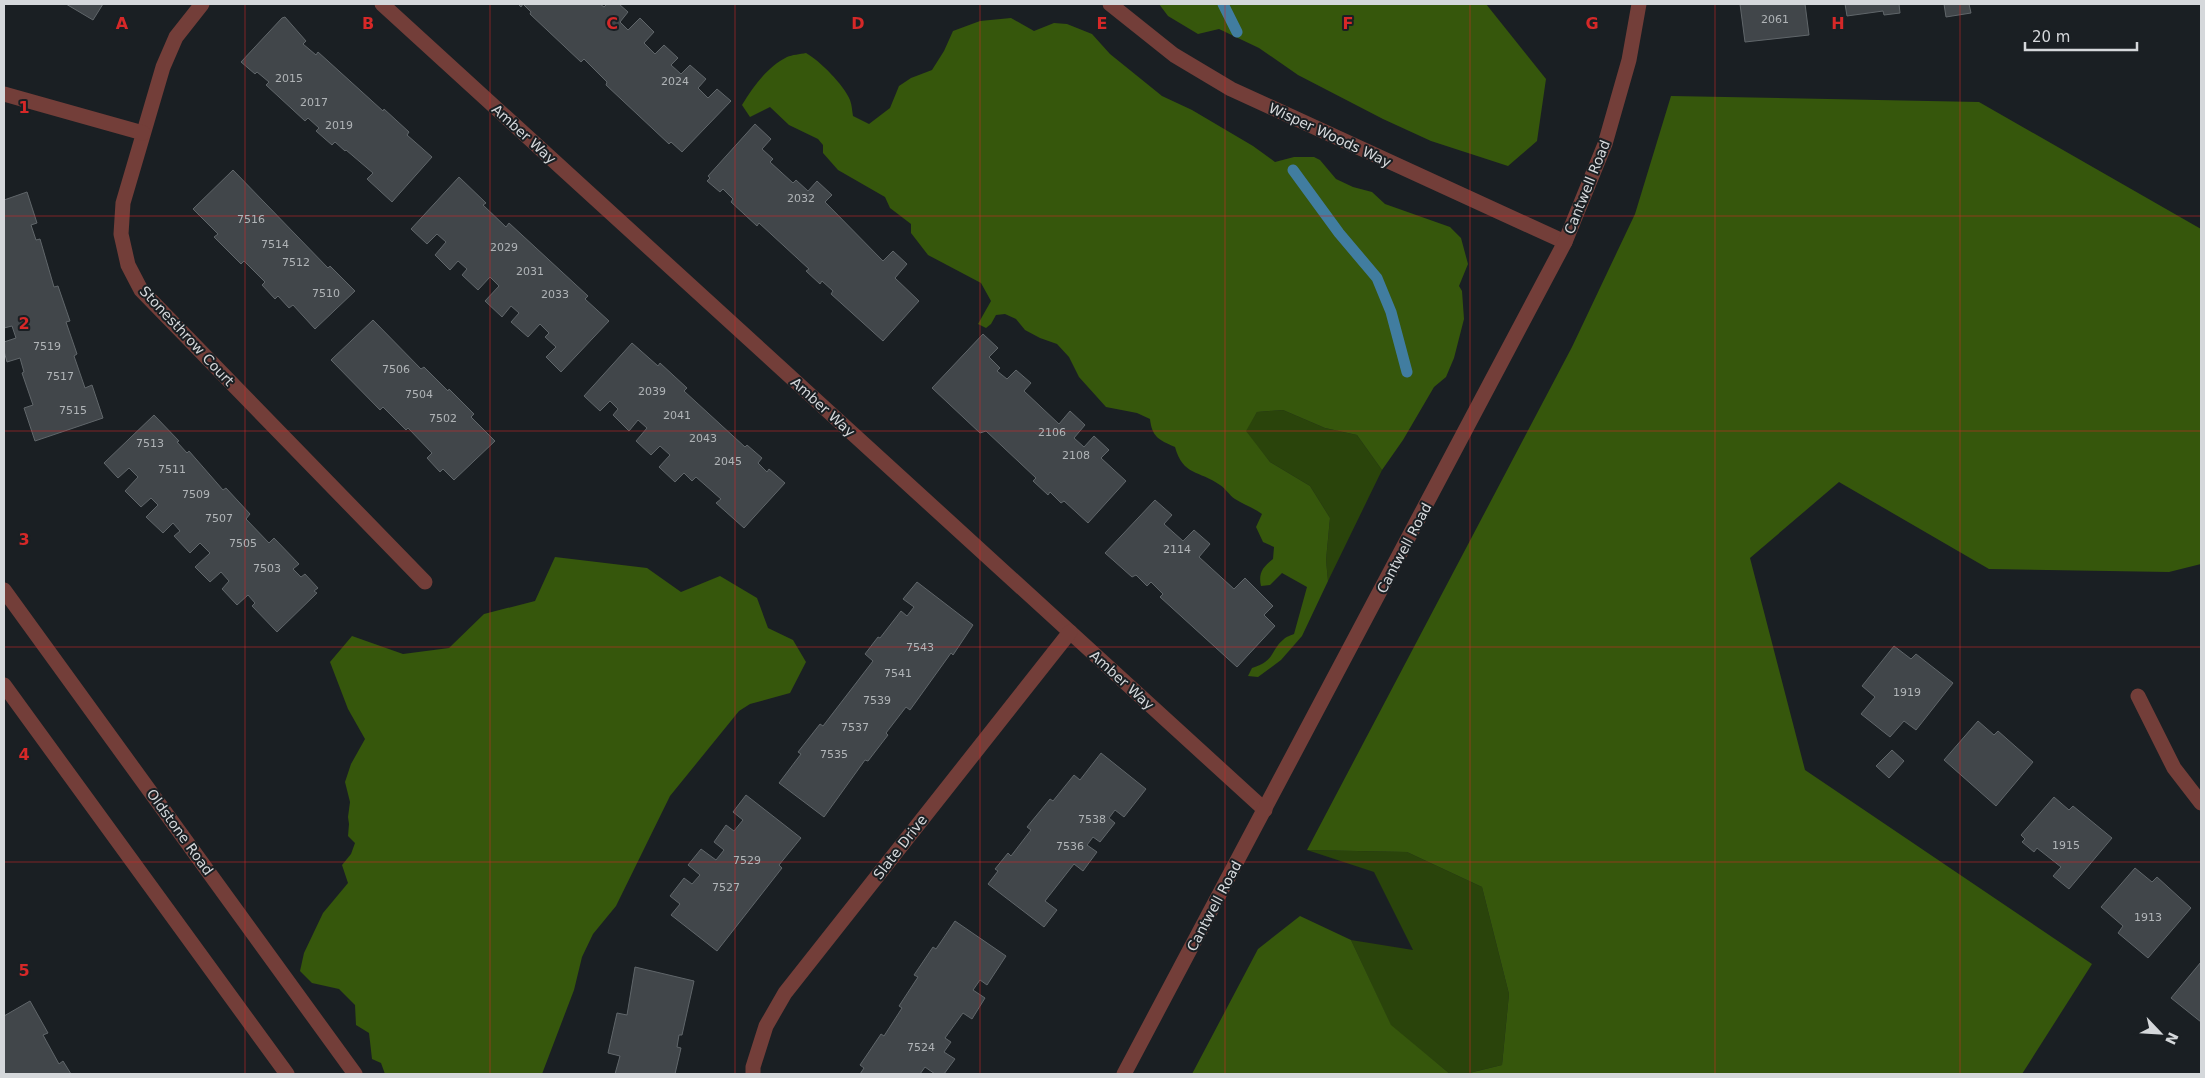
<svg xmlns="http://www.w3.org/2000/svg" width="2205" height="1078" font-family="'DejaVu Sans',sans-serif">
<rect width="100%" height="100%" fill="#1a1f23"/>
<g fill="#2a440b">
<polygon points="1283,410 1325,428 1357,435 1382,470 1328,581 1326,560 1330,518 1310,486 1270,462 1245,431 1257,412"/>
<polygon points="1307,850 1407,852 1482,887 1509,994 1502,1065 1465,1074 1450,1074 1391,1026 1351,940 1413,950 1374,872"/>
</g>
<g fill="#36570c">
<polygon points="1159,4 1486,4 1546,79 1537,141 1508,166 1431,141 1383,119 1298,75 1259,48 1219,29 1198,34 1168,16"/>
<path d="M1011 18 1034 31 1054 23 1067 24 1092 34 1110 54 1162 96 1192 110 1253 146 1275 162 1294 157H1314L1320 160 1336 179 1353 187 1372 192 1385 204 1450 227 1461 238 1468 264 1459 286 1462 291 1464 319 1454 358 1446 377 1434 387 1403 440 1382 470 1357 435 1325 428 1283 410 1257 412 1246 431 1270 462 1310 486 1330 518 1326 560 1328 581 1302 636 1281 660 1258 677 1248 676 1252 668C1276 661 1270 650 1284 639 1286 637 1291 635 1294 634L1307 587 1282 573 1270 585 1261 586C1258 573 1263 567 1273 559L1274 547 1263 542 1256 527 1262 514C1254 508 1244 505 1235 499 1229 495 1226 489 1220 485 1199 470 1183 476 1175 447 1159 440 1152 437 1150 419L1137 413 1106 407 1079 377 1069 357 1057 344 1040 338 1025 330 1016 319 1005 314 996 315 991 324 986 328 978 324 991 301 981 283 928 255 911 233V224L890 208 885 197 838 170 823 153V145L818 139 789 125 770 107 750 117 742 105C753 87 767 67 787 57 792 55 800 54 806 53 820 61 844 85 850 100 852 105 852 111 853 116L869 124 890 108 899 86 911 78 932 70 944 51 953 31 980 21Z"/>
<polygon points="1671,96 1979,102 2201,229 2201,564 2169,572 1989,569 1839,482 1750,558 1805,770 2092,964 2022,1074 1465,1074 1502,1065 1509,994 1482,887 1407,852 1307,850 1572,347 1635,214"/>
<polygon points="555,557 647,568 681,592 720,576 757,598 768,628 793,640 806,662 790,693 750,704 739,711 670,796 616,906 593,934 582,957 574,990 542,1074 385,1074 381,1063 372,1059 369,1033 356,1025 355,1005 339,989 312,983 300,971 304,953 323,913 348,883 342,865 351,854 355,843 348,836 349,824 348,817 350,802 345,782 351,764 365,739 348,709 330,662 352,636 403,654 449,648 484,614 535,601"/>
<polygon points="1300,916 1351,940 1391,1025 1450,1074 1192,1074 1258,949"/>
</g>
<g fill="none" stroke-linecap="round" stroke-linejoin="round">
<g stroke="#417da0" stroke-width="11">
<polyline points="1223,4 1237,32"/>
<polyline points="1293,170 1339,233 1377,278 1391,312 1407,372"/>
</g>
</g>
<g fill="#41464a" stroke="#60666a">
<polygon points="66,4 103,4 93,20"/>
<polygon points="518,4 600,4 604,7 607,4 619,4 628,12 620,22 628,30 640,18 654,32 644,43 655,54 664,45 678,58 671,65 681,74 690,65 706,79 698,88 708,98 717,89 731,101 682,152 671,142 669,144 606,85 607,82 584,59 581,62 530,14 531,12 523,4 521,7"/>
<polygon points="1740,4 1805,4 1809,35 1745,42"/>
<polygon points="1845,4 1899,4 1900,13 1884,15 1883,11 1847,16"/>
<polygon points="1944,4 1969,4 1971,13 1946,17"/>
<polygon points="285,17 306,41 303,44 316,55 318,52 383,111 384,109 409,132 407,135 432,157 392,202 367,179 373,173 346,150 345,151 335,142 332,145 316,131 319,128 308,118 305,121 266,85 269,82 257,72 255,74 241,62 282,18"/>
<polygon points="755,124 771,139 762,149 773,159 770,162 793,183 796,180 808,191 817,181 832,195 825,202 883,261 893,251 907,264 895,278 919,301 883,341 831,294 833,291 822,281 820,284 806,271 809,269 759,223 757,226 731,202 733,199 723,189 720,192 707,181 710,178 708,176"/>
<polygon points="233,170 328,268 330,266 355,291 315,329 293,305 289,308 278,296 275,299 262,285 265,282 244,261 241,264 214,237 218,234 193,209"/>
<polygon points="459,177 486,203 483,205 506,227 509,223 588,296 585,299 609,321 561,372 546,357 556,347 545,337 549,333 540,324 528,337 511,322 519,313 511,306 502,317 485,301 499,286 490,277 478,290 462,275 467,269 458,261 450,270 435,255 446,242 437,234 427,244 411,229"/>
<polygon points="27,192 37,223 31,225 36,240 40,239 54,287 58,286 70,321 66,322 77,354 74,356 85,388 92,385 103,418 35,441 24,408 33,405 22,373 24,372 20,358 7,362 4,351 4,342 16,338 12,326 4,328 4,200"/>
<polygon points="373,320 421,369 424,367 448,391 449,389 474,414 471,417 495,441 454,480 443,469 440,472 427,458 432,453 408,428 406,430 383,407 380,410 331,360"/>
<polygon points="983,334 998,348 989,357 1000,368 997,371 1007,379 1016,370 1031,383 1024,391 1059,424 1070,411 1085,425 1074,438 1084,447 1094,436 1109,450 1101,458 1126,481 1088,523 1064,501 1061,503 1050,492 1048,495 1033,481 1036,478 986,431 980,433 932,388"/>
<polygon points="632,343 658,366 660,363 687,388 684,391 745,447 747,445 762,458 758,463 767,472 769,469 785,483 744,528 716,503 721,499 696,477 692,481 684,473 675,482 659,467 670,455 660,446 651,455 636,441 647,428 638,420 629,431 613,415 618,409 610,401 600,411 584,396"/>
<polygon points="154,415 179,441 177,442 187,453 189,451 223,490 226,488 250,514 246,519 269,543 274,538 299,564 293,569 301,577 305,574 318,588 314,591 317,593 277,632 252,606 255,603 248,595 237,605 222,589 229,581 221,572 210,582 195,567 210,553 200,543 190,553 174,536 180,531 173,523 163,533 146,517 158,505 151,498 141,507 125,491 138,477 129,468 118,478 104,463"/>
<polygon points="1155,500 1172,515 1164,524 1183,541 1194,530 1210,544 1199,557 1234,589 1245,578 1273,606 1264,615 1275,626 1237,667 1160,597 1163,594 1151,582 1147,586 1136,575 1132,577 1105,553"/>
<polygon points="917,582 973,625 953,655 951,653 910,710 906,707 886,733 888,735 868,761 865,760 824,817 779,783 801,754 798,752 820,724 823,726 873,661 865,654 878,637 880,638 901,611 907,616 914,607 903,599"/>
<polygon points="1894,646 1911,659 1916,654 1953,683 1916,730 1904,721 1890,737 1861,714 1875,697 1862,686"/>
<polygon points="1978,721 1994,735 1998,731 2033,762 1996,806 1944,760"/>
<polygon points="1892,750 1904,761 1889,778 1876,766"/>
<polygon points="1101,753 1146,789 1124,817 1115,810 1109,818 1115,823 1100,842 1093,837 1087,845 1097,852 1083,871 1074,864 1045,901 1057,910 1044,927 988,884 998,871 995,869 1008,853 1011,856 1031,830 1027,827 1050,799 1053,801 1074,775 1080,780"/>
<polygon points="746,795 801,838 779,865 782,868 717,951 671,915 680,904 670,896 684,878 692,884 700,875 688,865 701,849 716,860 724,850 714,842 726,825 734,831 743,820 733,812"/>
<polygon points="2054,797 2069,810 2073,806 2112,838 2069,889 2053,876 2061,867 2037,848 2034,852 2022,842 2025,839 2021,835"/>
<polygon points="2135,868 2152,882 2157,877 2191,908 2148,958 2118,933 2123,926 2101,907"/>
<polygon points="955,921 1006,956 987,985 980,980 973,990 985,998 972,1019 963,1013 945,1038 951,1042 944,1052 955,1059 944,1074 935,1074 925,1067 920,1074 860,1074 864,1068 860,1065 881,1034 884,1036 902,1008 899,1006 918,977 914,975 933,947 936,949"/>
<polygon points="2201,962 2201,1022 2171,998"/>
<polygon points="635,967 694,981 682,1035 679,1035 677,1047 681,1048 675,1074 615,1074 620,1056 608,1053 617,1013 627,1015"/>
<polygon points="30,1001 48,1033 43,1035 59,1064 63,1061 71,1074 4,1074 4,1016"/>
</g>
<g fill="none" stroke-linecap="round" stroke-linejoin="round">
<g stroke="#733e39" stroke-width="15">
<polyline points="202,4 176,37 163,67 123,203 121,234 128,265 141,290 425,582"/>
<polyline points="382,4 1265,810"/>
<polyline points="1110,4 1174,55 1231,89 1565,242"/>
<polyline points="4,94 143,133"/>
<polyline points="4,590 355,1074"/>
<polyline points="4,685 287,1074"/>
<polyline points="2138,696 2174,768 2201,803"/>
<polyline points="753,1074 753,1067 766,1026 785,993 1070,632"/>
<polyline points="1124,1074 1565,242 1605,144 1629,60 1639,4"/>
</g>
</g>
<path fill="none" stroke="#d62828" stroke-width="1" stroke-opacity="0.55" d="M245 4V1074M490 4V1074M735 4V1074M980 4V1074M1225 4V1074M1470 4V1074M1715 4V1074M1960 4V1074M4 216H2201M4 431H2201M4 647H2201M4 862H2201"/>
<g text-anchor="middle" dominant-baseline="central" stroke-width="4" stroke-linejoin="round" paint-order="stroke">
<g font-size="11" fill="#b0b4b7">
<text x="1775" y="19">2061</text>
<text x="289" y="78">2015</text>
<text x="675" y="81">2024</text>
<text x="314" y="102">2017</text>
<text x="339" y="125">2019</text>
<text x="801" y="198">2032</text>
<text x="251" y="219">7516</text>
<text x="275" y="244">7514</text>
<text x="504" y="247">2029</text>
<text x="296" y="262">7512</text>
<text x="530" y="271">2031</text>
<text x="326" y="293">7510</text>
<text x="555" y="294">2033</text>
<text x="47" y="346">7519</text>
<text x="396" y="369">7506</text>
<text x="60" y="376">7517</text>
<text x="652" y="391">2039</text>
<text x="419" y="394">7504</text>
<text x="73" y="410">7515</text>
<text x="677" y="415">2041</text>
<text x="443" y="418">7502</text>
<text x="1052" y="432">2106</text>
<text x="703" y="438">2043</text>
<text x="150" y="443">7513</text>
<text x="1076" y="455">2108</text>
<text x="728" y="461">2045</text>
<text x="172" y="469">7511</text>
<text x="196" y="494">7509</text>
<text x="219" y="518">7507</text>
<text x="243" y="543">7505</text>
<text x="1177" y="549">2114</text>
<text x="267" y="568">7503</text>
<text x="920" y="647">7543</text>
<text x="898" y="673">7541</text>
<text x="1907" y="692">1919</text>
<text x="877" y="700">7539</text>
<text x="855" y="727">7537</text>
<text x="834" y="754">7535</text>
<text x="1092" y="819">7538</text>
<text x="2066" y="845">1915</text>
<text x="1070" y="846">7536</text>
<text x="747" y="860">7529</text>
<text x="726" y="887">7527</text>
<text x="2148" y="917">1913</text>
<text x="921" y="1047">7524</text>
</g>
<g font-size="14" fill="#d5d8db" stroke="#1a1f23">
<text transform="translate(524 134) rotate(42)">Amber Way</text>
<text transform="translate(1330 135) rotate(25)">Wisper Woods Way</text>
<text transform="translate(1587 187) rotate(-68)">Cantwell Road</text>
<text transform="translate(187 336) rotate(47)">Stonesthrow Court</text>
<text transform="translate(823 407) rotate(42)">Amber Way</text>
<text transform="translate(1404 548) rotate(-62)">Cantwell Road</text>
<text transform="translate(1122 680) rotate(42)">Amber Way</text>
<text transform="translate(180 832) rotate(54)">Oldstone Road</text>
<text transform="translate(900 847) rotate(-52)">Slate Drive</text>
<text transform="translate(1214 906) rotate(-62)">Cantwell Road</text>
</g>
</g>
<g font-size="16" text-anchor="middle" font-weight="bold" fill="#d62828" stroke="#1a1f23" stroke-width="4" stroke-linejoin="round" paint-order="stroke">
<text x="122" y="29">A</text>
<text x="368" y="29">B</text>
<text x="612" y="29">C</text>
<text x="858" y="29">D</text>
<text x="1102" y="29">E</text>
<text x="1348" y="29">F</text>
<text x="1592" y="29">G</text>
<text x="1838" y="29">H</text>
<text x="24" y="113">1</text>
<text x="24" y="329">2</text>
<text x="24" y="545">3</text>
<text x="24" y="760">4</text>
<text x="24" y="976">5</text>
</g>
<rect width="2205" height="1078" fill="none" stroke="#d5d8db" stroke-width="10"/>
<g transform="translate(2160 1033) rotate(115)" stroke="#1a1f23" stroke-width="4" paint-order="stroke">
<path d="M0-4L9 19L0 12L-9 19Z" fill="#d5d8db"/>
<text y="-8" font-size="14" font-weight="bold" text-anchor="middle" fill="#d5d8db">N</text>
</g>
<path d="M2025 42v8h112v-8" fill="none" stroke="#d5d8db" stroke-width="2.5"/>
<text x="2032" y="42" font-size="15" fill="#d5d8db" stroke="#1a1f23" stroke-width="4" paint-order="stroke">20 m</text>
</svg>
